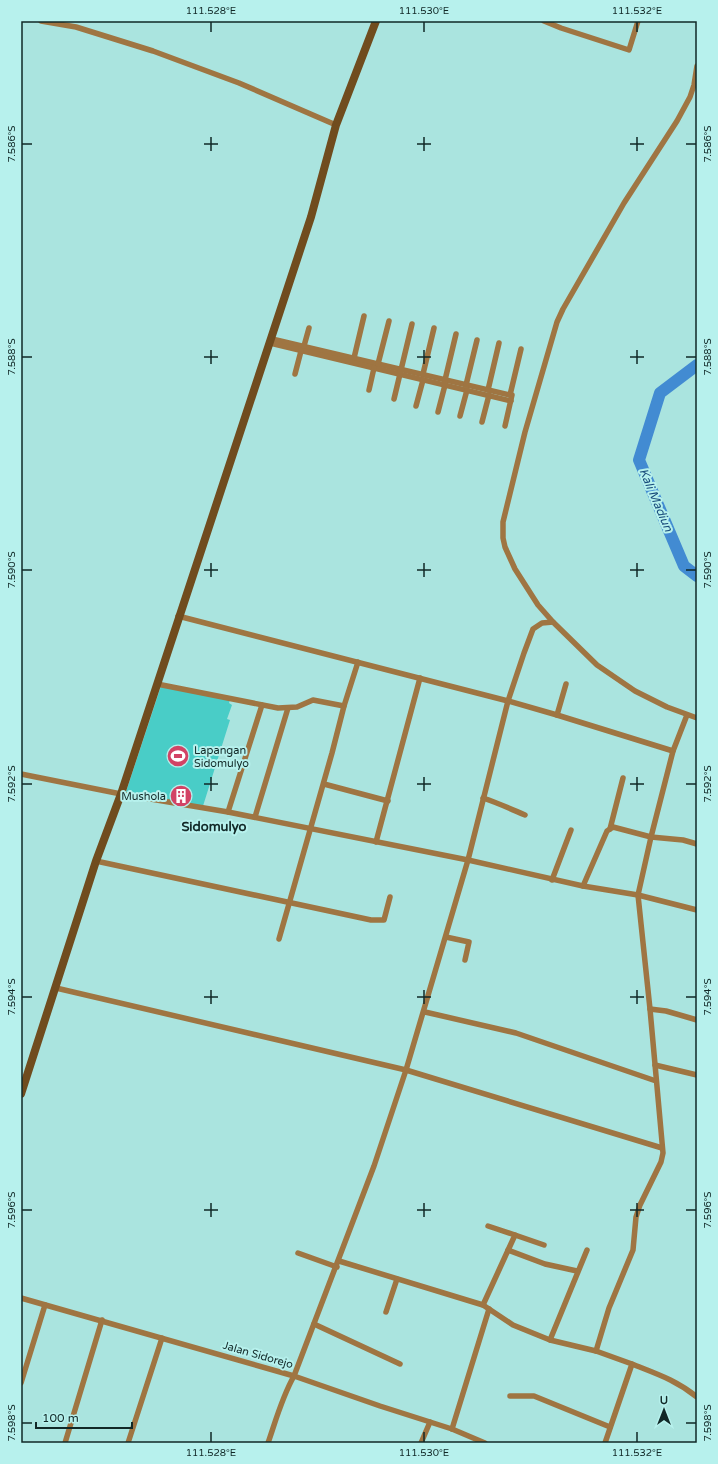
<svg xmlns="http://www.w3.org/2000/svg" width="718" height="1464" font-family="'Varela Round',sans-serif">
<rect width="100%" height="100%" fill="#aae4df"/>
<polygon fill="#49cdc7" points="161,686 230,699 229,703 232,705 227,719 230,720 203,806 126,792"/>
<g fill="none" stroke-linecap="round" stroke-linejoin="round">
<polyline stroke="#428bd2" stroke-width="12" points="697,365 660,393 639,460 684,566 697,576"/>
<g stroke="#9f7542" stroke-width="5.5">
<polyline points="41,21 76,27 153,51 239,83 336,125"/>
<polyline points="544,21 561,28 629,50 638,21"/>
<polyline points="697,66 694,85 690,97 677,121 624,203 563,309 557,322 525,432 503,522 503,538 505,547 515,569 538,605 553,622 597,665 635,691 667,707 697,718"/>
<polyline points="272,339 510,395"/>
<polyline points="270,343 511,401"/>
<polyline points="304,346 309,328"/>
<polyline points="354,358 364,316"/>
<polyline points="378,364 389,321"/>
<polyline points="295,374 301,351"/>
<polyline points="423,374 434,328"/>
<polyline points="445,380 456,334"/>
<polyline points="466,385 477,340"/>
<polyline points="369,390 374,368"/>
<polyline points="488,390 499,343"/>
<polyline points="394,399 412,324"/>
<polyline points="416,406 423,380"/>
<polyline points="438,412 445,385"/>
<polyline points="460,416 467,390"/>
<polyline points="482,422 489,395"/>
<polyline points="505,426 512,395 510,395 521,349"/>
<polyline points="178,616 508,701 557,715 673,751"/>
<polyline points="157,684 278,708 297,707 313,700 344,706"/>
<polyline points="557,715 566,684"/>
<polyline points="21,774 121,794 228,812 468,860 583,886 638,895 697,910"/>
<polyline points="324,784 388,801"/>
<path d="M483 798C498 803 511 809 525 815"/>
<polyline points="228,812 262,705"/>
<polyline points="255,817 288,708"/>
<polyline points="610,829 623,778"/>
<polyline points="376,842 420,678"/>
<polyline points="96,861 371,920 384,920 390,897"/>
<polyline points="552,880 571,830"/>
<polyline points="583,886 607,831 613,827 651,837 683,840 697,844"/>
<polyline points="446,937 469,942 465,960"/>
<polyline points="279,939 332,753 344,706 358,662"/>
<polyline points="56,988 406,1070 662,1148"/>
<polyline points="650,1009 666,1011 697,1020"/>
<polyline points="425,1012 516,1033 656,1081"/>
<polyline points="655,1065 697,1075"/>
<polyline points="515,1235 544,1245"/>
<polyline points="508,1250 545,1264 577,1271"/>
<polyline points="298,1253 337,1267"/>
<polyline points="339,1261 483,1305 513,1325 550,1340 596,1351 632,1364 605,1443"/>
<polyline points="21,1298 294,1376 380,1406 452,1429 485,1443"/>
<polyline points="483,1305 515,1235 488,1226"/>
<polyline points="386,1312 397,1279"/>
<polyline points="314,1324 400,1364"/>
<polyline points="550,1340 587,1250"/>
<polyline points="596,1351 609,1308 633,1250 636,1217 640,1205 661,1162 663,1153 650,1009 638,895 651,837 673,751 687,715"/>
<path d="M632 1364C657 1374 676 1380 697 1397"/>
<polyline points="21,1383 45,1305"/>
<polyline points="510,1396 534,1396 610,1427"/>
<polyline points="452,1429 489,1309"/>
<polyline points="65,1443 102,1320"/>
<polyline points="128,1443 162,1338"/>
<path d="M268 1443C276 1420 282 1397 294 1376L374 1166 406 1070 468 860 508 701 524 653 533 629 542 623 553 622"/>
<polyline points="421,1443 430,1422"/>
</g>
<polyline stroke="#704c1e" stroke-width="8" points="21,1094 96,861 121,794 311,217 336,125 376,21"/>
</g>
<path fill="none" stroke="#112827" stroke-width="1.5" d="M211 22V32M424 22V32M637 22V32M211 137V151M424 137V151M637 137V151M22 144H32M204 144H218M417 144H431M630 144H644M686 144H696M211 350V364M424 350V364M637 350V364M22 357H32M204 357H218M417 357H431M630 357H644M686 357H696M211 563V577M424 563V577M637 563V577M22 570H32M204 570H218M417 570H431M630 570H644M686 570H696M211 777V791M424 777V791M637 777V791M22 784H32M204 784H218M417 784H431M630 784H644M686 784H696M211 990V1004M424 990V1004M637 990V1004M22 997H32M204 997H218M417 997H431M630 997H644M686 997H696M211 1203V1217M424 1203V1217M637 1203V1217M22 1210H32M204 1210H218M417 1210H431M630 1210H644M686 1210H696M22 1423H32M686 1423H696M211 1432V1442M424 1432V1442M637 1432V1442"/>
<defs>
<g id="stadium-disc" transform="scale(1.15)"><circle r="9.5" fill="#d24365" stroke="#b7f1ed"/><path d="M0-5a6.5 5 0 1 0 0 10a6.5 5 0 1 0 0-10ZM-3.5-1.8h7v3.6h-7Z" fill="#fff"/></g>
<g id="building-disc" transform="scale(1.15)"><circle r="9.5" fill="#d24365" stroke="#b7f1ed"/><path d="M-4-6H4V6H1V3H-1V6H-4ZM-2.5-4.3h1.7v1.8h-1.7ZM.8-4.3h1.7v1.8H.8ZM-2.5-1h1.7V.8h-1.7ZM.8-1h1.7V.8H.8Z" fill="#fff"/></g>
</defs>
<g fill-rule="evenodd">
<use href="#stadium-disc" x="178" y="756"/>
<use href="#building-disc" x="181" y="796"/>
</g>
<g text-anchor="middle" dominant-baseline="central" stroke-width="4" stroke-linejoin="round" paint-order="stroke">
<g font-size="11" fill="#112827" stroke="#b7f1ed" text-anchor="start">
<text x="194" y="750">Lapangan<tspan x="194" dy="13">Sidomulyo</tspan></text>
<text x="166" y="796" text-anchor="end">Mushola</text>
</g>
<g font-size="11" fill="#112827" stroke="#b7f1ed">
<text transform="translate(258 1355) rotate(16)">Jalan Sidorejo</text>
</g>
<g font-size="12" font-style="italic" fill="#194c7b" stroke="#b7f1ed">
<text transform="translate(656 500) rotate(67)">Kali Madiun</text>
</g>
<g font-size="13" font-weight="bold" fill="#112827" stroke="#b7f1ed">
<text x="214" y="827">Sidomulyo</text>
</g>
</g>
<rect width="718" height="1464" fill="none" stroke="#b7f1ed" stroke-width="44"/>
<g transform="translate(664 1410)" stroke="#b7f1ed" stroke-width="3" paint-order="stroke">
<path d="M0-3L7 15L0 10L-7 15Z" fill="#112827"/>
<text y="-6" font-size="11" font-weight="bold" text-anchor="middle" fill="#112827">U</text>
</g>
<path d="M36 1422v6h96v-6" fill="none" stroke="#112827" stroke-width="2"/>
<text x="42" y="1422" font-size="12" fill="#112827" stroke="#b7f1ed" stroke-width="3" paint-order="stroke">100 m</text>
<rect x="22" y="22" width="674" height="1420" fill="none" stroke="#112827" stroke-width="1.5"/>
<g font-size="10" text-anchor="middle" fill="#112827">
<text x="211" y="14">111.528°E</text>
<text x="424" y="14">111.530°E</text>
<text x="637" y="14">111.532°E</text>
<text transform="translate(11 144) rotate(-90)" y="4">7.586°S</text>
<text transform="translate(707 144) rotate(-90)" y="4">7.586°S</text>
<text transform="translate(11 357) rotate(-90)" y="4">7.588°S</text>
<text transform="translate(707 357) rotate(-90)" y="4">7.588°S</text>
<text transform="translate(11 570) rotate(-90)" y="4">7.590°S</text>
<text transform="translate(707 570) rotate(-90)" y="4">7.590°S</text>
<text transform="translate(11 784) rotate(-90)" y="4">7.592°S</text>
<text transform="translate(707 784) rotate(-90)" y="4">7.592°S</text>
<text transform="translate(11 997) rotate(-90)" y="4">7.594°S</text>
<text transform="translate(707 997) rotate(-90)" y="4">7.594°S</text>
<text transform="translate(11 1210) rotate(-90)" y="4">7.596°S</text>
<text transform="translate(707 1210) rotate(-90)" y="4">7.596°S</text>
<text transform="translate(11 1423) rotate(-90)" y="4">7.598°S</text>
<text transform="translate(707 1423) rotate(-90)" y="4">7.598°S</text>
<text x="211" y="1456">111.528°E</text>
<text x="424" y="1456">111.530°E</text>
<text x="637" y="1456">111.532°E</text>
</g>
</svg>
